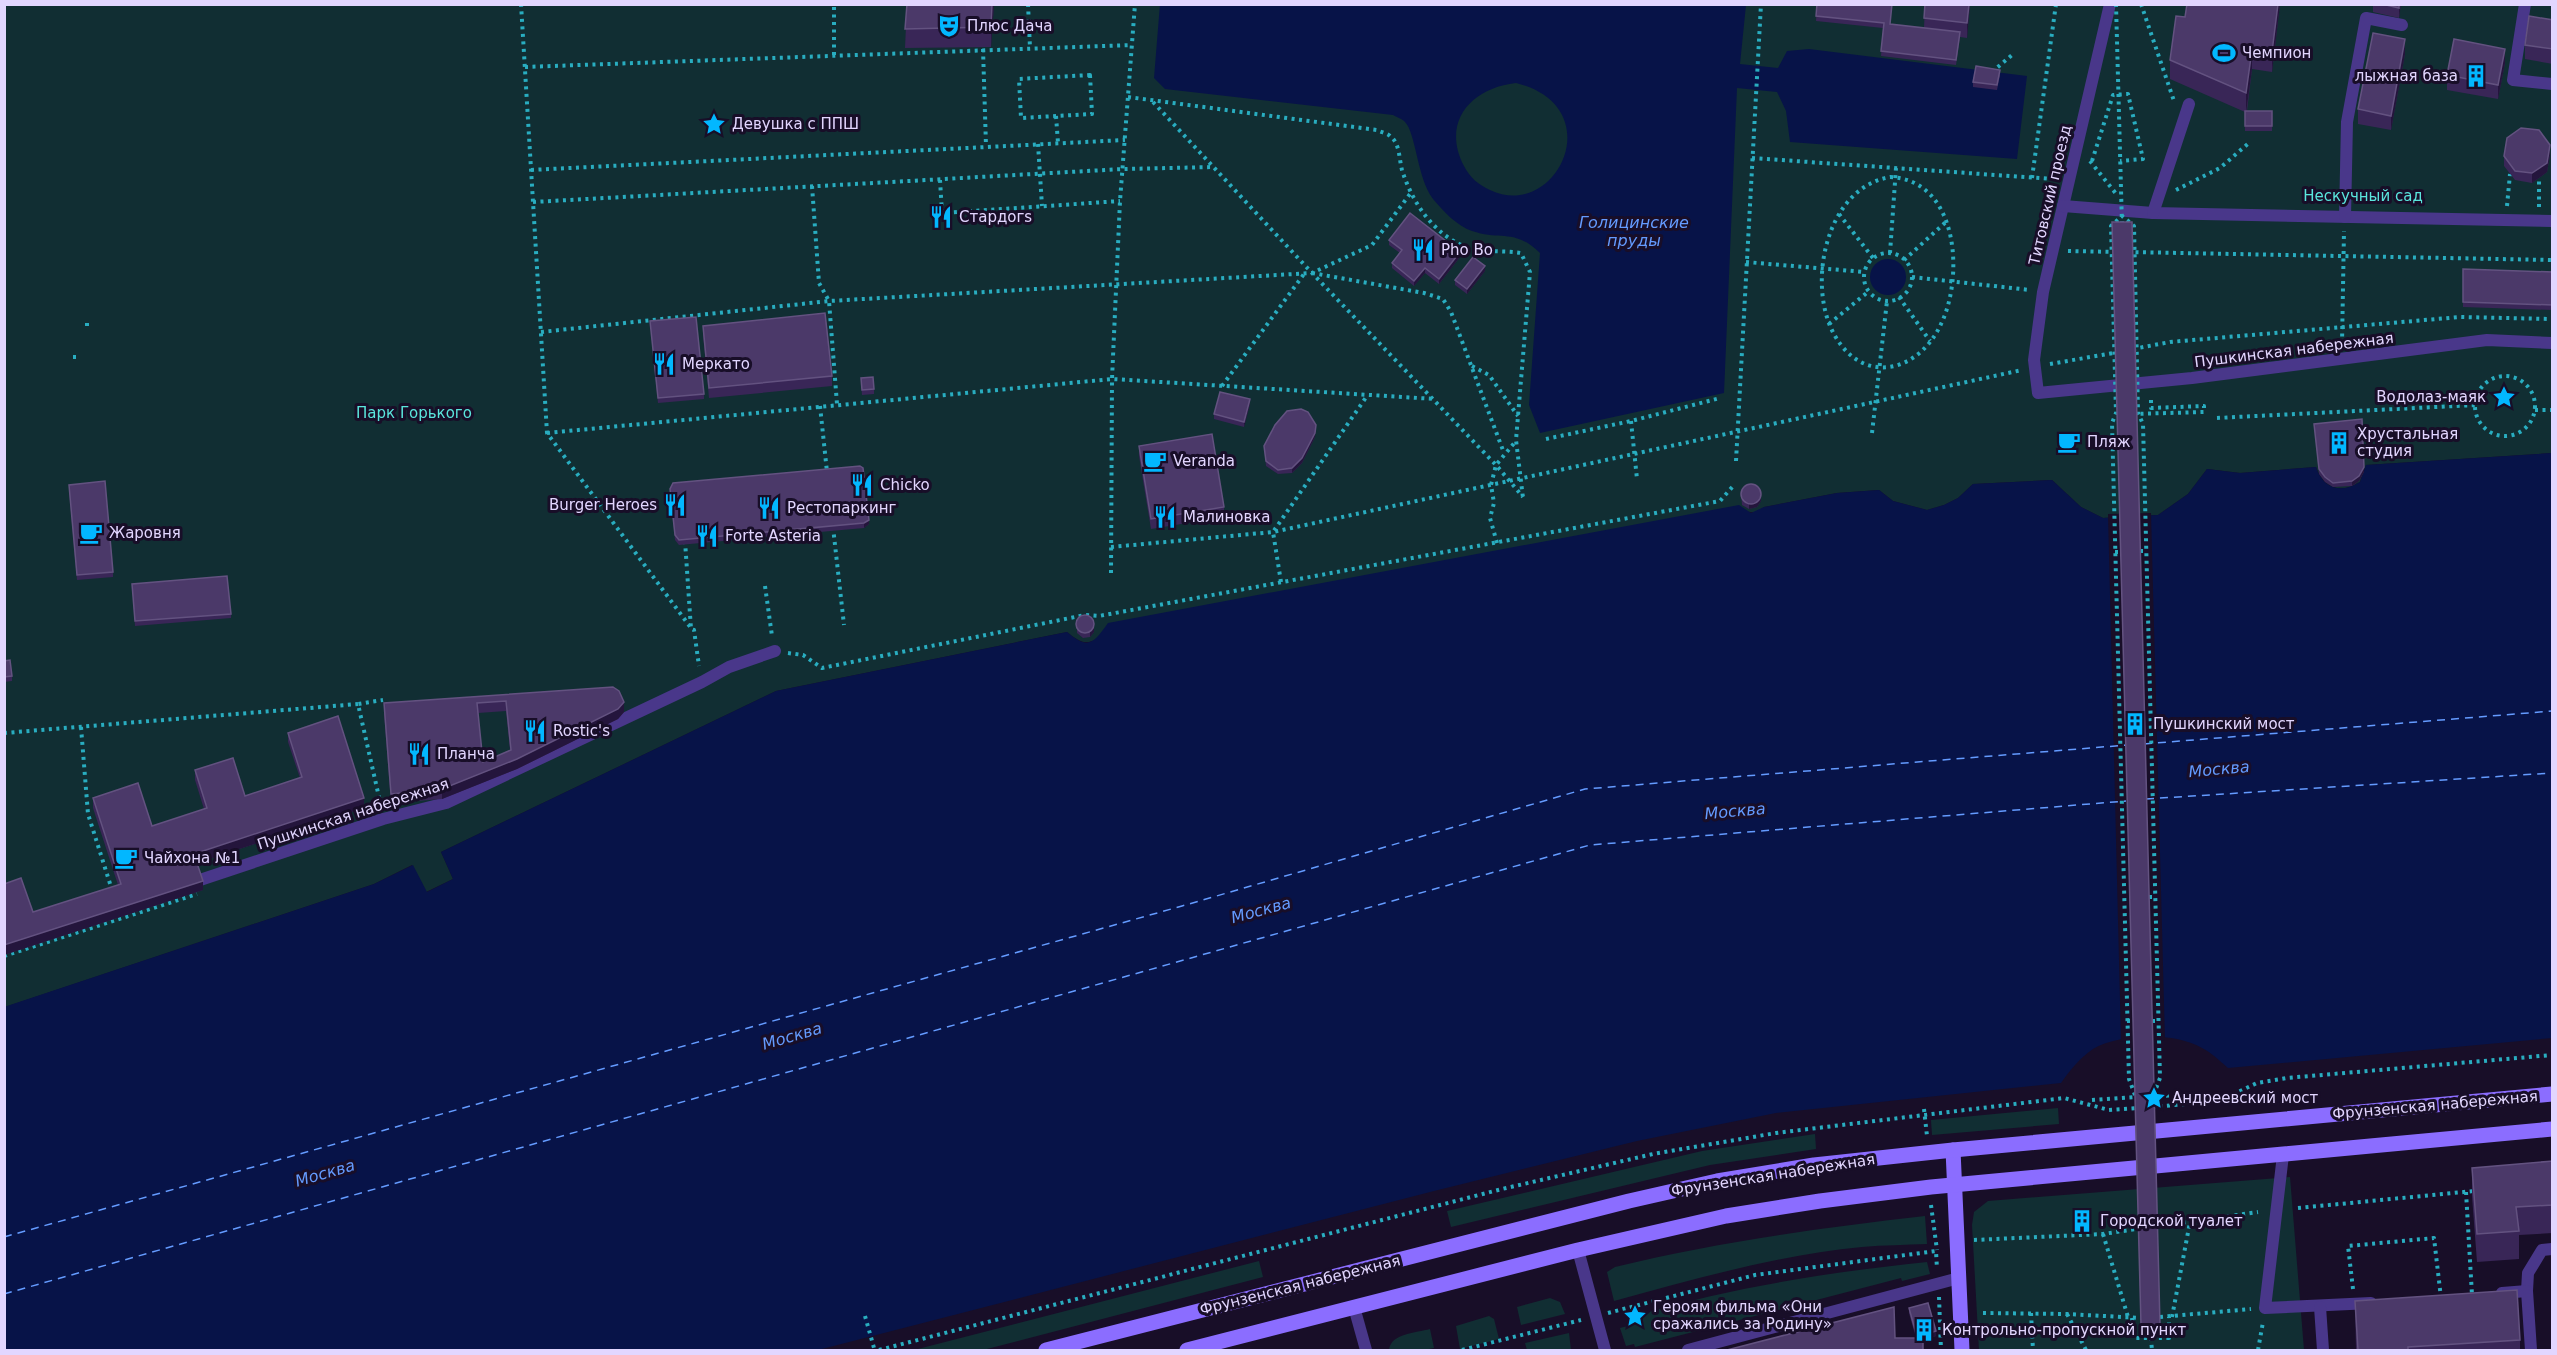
<svg xmlns="http://www.w3.org/2000/svg" width="2557" height="1355" font-family="'DejaVu Sans',sans-serif">
<rect width="100%" height="100%" fill="#180e28"/>
<g fill="#112e33">
<path d="M4 5H2552V453L2366 465 2360 482C2341 494 2324 489 2316 467L2240 473 2207 469 2188 494 2158 515 2103 518 2081 507 2052 480 1973 484 1958 498 1944 505 1927 510 1893 501 1879 490 1837 493 1764 507C1757 513 1750 514 1743 509L1097 639C1084 646 1077 640 1067 632L776 691 441 852 453 879 426 892 412 865 374 884 5 1007Z"/>
<polygon points="2058,1108 2059,1124 1932,1135 1931,1120"/>
<polygon points="1815,1134 1816,1149 1710,1165 1451,1227 1447,1211 1702,1151"/>
<polygon points="2290,1177 2304,1350 1979,1350 1972,1225 1974,1212 1988,1201"/>
<path d="M1925 1216 1927 1244C1905 1245 1884 1245 1862 1247 1778 1255 1695 1279 1614 1301L1607 1272 1615 1267C1717 1242 1820 1228 1925 1216Z"/>
<polygon points="1259,1261 1263,1277 983,1350 914,1350"/>
<path d="M1927 1262 1930 1274 1902 1281 1901 1278 1635 1347 1634 1344 1626 1346 1620 1328 1643 1322 1641 1314C1735 1287 1830 1272 1927 1262Z"/>
<polygon points="1550,1298 1560,1302 1565,1314 1521,1325 1517,1307"/>
<polygon points="1489,1316 1494,1319 1499,1339 1460,1349 1456,1326"/>
<path d="M1430 1329 1434 1348 1424 1350H1389C1391 1333 1416 1333 1430 1329Z"/>
<polygon points="1569,1333 1571,1350 1527,1350 1525,1343"/>
</g>
<g fill="#071348" fill-rule="evenodd">
<path d="M1160 4 1746 5 1740 64 1778 68 1787 51 1809 49 2027 76 2017 159 1790 142 1786 111 1777 92 1737 88 1724 393 1540 433 1529 405 1540 253C1514 228 1502 241 1472 231 1457 226 1443 211 1433 199 1417 178 1416 133 1405 122 1403 119 1396 117 1393 115L1165 89 1154 78ZM1516 83C1612 107 1556 222 1490 190 1479 185 1470 178 1464 166 1441 122 1471 88 1516 83Z"/>
<circle cx="1888" cy="277" r="18"/>
<path d="M2552 453V1038L2228 1068C2220 1061 2212 1053 2202 1048 2175 1032 2120 1033 2093 1049 2080 1058 2070 1070 2061 1083L1776 1113 1637 1141 1434 1191 818 1350H5L4 1007 374 884 413 865 427 892 453 879 441 852 776 691 1067 632C1088 650 1093 644 1108 623L1739 505 1751 513 1764 507 1837 493 1879 490 1893 501 1927 510 1944 505 1958 498 1973 484 2052 480 2081 507 2103 518 2158 515 2188 494 2207 469 2240 473 2316 467C2323 489 2341 494 2360 482L2366 465Z"/>
</g>
<polygon fill="#180e28" points="2151,513 2165,1041 2144,1039 2121,1042 2108,514"/>
<g fill="none" stroke-linecap="round" stroke-linejoin="round">
<g stroke="#649bff" stroke-width="1.5" stroke-dasharray="8 6" stroke-linecap="butt">
<polyline points="2144,744 2552,711"/>
<polyline points="2146,799 2552,773"/>
<polyline points="4,1237 1182,906 1585,789 2127,745"/>
<polyline points="4,1294 1590,845 2126,801"/>
</g>
<g stroke="#29adc0" stroke-width="4" stroke-dasharray="3 4.5" stroke-linecap="butt">
<polyline points="521,4 547,433 691,628"/>
<polyline points="1028,4 1030,48"/>
<polyline points="2141,4 2174,101"/>
<polyline points="983,49 986,146"/>
<polyline points="834,55 834,4"/>
<polyline points="525,67 1132,45"/>
<polyline points="1992,72 2012,55"/>
<polygon points="1090,75 1092,114 1021,118 1019,79"/>
<path d="M1128 97 1377 130C1380 132 1387 133 1390 136 1400 143 1399 159 1402 170 1412 202 1433 234 1466 247 1484 253 1503 250 1521 253L1530 272 1516 440 1523 498"/>
<polyline points="1153,102 1312,273 1496,465 1523,497"/>
<polyline points="1056,116 1058,143"/>
<polyline points="1038,144 1042,206"/>
<polyline points="1752,158 2053,179"/>
<polyline points="2090,161 2117,195"/>
<polyline points="2092,161 2113,95 2128,94 2143,159 2120,161"/>
<polyline points="531,170 1125,140"/>
<path d="M1890 177C1959 180 1964 277 1941 324 1919 372 1864 386 1835 336 1806 286 1825 188 1890 177Z"/>
<polyline points="2032,178 2056,4"/>
<polyline points="940,180 942,213 1120,201"/>
<polyline points="812,186 819,283 829,301 837,404"/>
<polyline points="2176,190 2220,168 2250,142"/>
<polyline points="533,202 1123,169 1214,167"/>
<polyline points="2507,206 2510,174"/>
<polyline points="2539,207 2539,178"/>
<polyline points="1839,214 1873,258"/>
<polyline points="2068,251 2118,252"/>
<polyline points="2128,252 2552,260"/>
<polyline points="1890,253 1896,168"/>
<circle cx="1888" cy="277" r="24"/>
<polyline points="1904,260 1947,221"/>
<polyline points="1746,262 1865,272"/>
<polyline points="1312,273 1424,293 1443,299 1451,312 1504,453"/>
<polyline points="1912,277 2030,290"/>
<polyline points="1899,297 1930,341"/>
<polyline points="87,323 87,328"/>
<polyline points="1829,324 1869,291"/>
<polyline points="541,332 829,301 1312,273 1372,245 1410,194"/>
<polyline points="2342,344 2344,231"/>
<polyline points="2133,349 2170,342 2460,317 2552,319"/>
<polyline points="73,357 78,357"/>
<polyline points="2050,364 2119,352"/>
<polyline points="1472,366 1489,375 1518,416"/>
<circle cx="2505" cy="406" r="30"/>
<polyline points="1222,386 1304,274"/>
<polyline points="820,406 827,472"/>
<polyline points="2535,410 2552,410"/>
<polyline points="2133,414 2204,412 2204,406 2151,408 2151,399"/>
<polyline points="2217,418 2475,405"/>
<polyline points="1631,421 1637,479"/>
<polyline points="547,433 1112,379 1435,399"/>
<polyline points="1872,433 1887,301"/>
<polyline points="1546,439 1631,421 1720,398"/>
<polyline points="1736,461 1761,4"/>
<polyline points="833,527 844,625"/>
<polyline points="685,541 691,629 694,630 699,666"/>
<polyline points="1497,543 1490,518 1494,503 1491,485 1496,465 1516,441"/>
<polyline points="1111,547 1273,532 2022,370"/>
<polyline points="2140,551 2146,551"/>
<polyline points="2115,552 2121,552"/>
<polyline points="1111,573 1112,379 1120,201 1135,4"/>
<polyline points="1281,582 1273,532 1367,396"/>
<polyline points="765,586 772,636"/>
<polyline points="788,653 803,655 822,668 1085,615 1099,616 1720,501 1734,485"/>
<polyline points="81,727 88,814 112,890"/>
<polyline points="4,733 358,704"/>
<polyline points="381,806 358,704 383,700"/>
<polyline points="2149,897 2155,897"/>
<polyline points="4,956 197,894"/>
<polyline points="2127,1021 2133,1021"/>
<polyline points="2152,1021 2158,1021"/>
<polyline points="2151,1097 2177,1095"/>
<polyline points="2092,1100 2137,1097"/>
<polyline points="2152,1107 2219,1101 2257,1083 2287,1078 2552,1055"/>
<polyline points="1924,1109 1927,1136"/>
<polyline points="2466,1192 2472,1295"/>
<polyline points="1931,1205 1937,1250"/>
<polyline points="2298,1208 2474,1191"/>
<polyline points="2153,1227 2258,1212"/>
<polyline points="2103,1234 2128,1317"/>
<polyline points="1974,1240 2103,1234 2143,1228"/>
<polyline points="2353,1289 2348,1246 2434,1238 2441,1298"/>
<polyline points="1939,1297 1941,1350"/>
<polyline points="1608,1313 1755,1275 1936,1251 1937,1269"/>
<polyline points="1983,1313 2067,1314 2141,1318"/>
<polyline points="2031,1313 2033,1350"/>
<polyline points="2067,1314 2086,1350"/>
<polyline points="865,1316 874,1348"/>
<polyline points="2160,1317 2251,1309"/>
<polyline points="2172,1317 2190,1222"/>
<polyline points="2132,1318 2134,1338 2169,1338 2169,1317"/>
<polyline points="2150,1330 2152,1350"/>
<polyline points="879,1350 1502,1189 1653,1154 1776,1133 2064,1098 2109,1110 2138,1108"/>
<polyline points="1462,1350 1581,1320"/>
<polyline points="2258,1350 2263,1322"/>
</g>
<g stroke="#49378a" stroke-width="12">
<polyline points="2110,4 2043,292 2034,360 2038,393 2192,378 2487,340 2552,343"/>
<polyline points="2525,4 2513,80 2552,84"/>
<polyline points="2063,206 2153,213 2552,221"/>
<polyline points="2153,213 2189,104"/>
<polyline points="2345,217 2347,122 2366,18 2402,25"/>
<polyline points="200,880 383,819 446,803 702,682 729,667 775,651"/>
<polyline points="2283,1155 2265,1308 2371,1303"/>
<polyline points="1578,1250 1605,1350"/>
<polyline points="2527,1291 2528,1273 2542,1250 2552,1249"/>
<polyline points="2502,1293 2527,1291 2531,1350"/>
<polyline points="1354,1307 1366,1350"/>
<polyline points="2320,1307 2323,1350"/>
<polyline points="1688,1350 1959,1278"/>
</g>
<g stroke="#8b6dff" stroke-width="15">
<polyline points="1953,1150 1962,1350"/>
<polyline points="1046,1350 1629,1201 1717,1181 1814,1165 1953,1150 2552,1094"/>
<polyline points="1187,1350 1578,1250 1726,1216 1820,1201 1931,1187 2552,1129"/>
</g>
<g stroke="#29adc0" stroke-width="4" stroke-dasharray="3 4.5" stroke-linecap="butt">
<polyline points="2116,4 2122,226"/>
<polyline points="2135,1095 2129,1079 2112,423 2116,413 2111,226 2122,216 2134,226 2138,413 2143,424 2160,1078 2154,1094"/>
</g>
</g>
<g fill="#392657" fill-rule="evenodd">
<polygon points="907,4 994,4 991,47 905,48"/>
<polygon points="1817,4 1890,24 1924,28 1925,4 1970,4 1967,38 1960,37 1956,65 1881,56 1883,28 1816,21"/>
<polygon points="2280,4 2272,72 2252,69 2247,111 2272,111 2272,131 2245,131 2245,112 2170,79 2170,60 2185,17"/>
<polygon points="2373,4 2401,4 2399,18 2373,12"/>
<polygon points="2553,20 2553,64 2525,59 2525,45"/>
<polygon points="2405,54 2391,130 2358,124 2358,109"/>
<polygon points="2505,63 2498,99 2447,90 2447,75"/>
<polygon points="2000,75 1997,90 1973,87 1973,82"/>
<polygon points="2550,155 2547,172 2532,183 2515,180 2504,166 2504,156"/>
<polygon points="2112,222 2132,222 2160,1330 2141,1330"/>
<polygon points="1389,240 1460,257 1439,284 1425,273 1414,286 1392,268 1392,263 1400,253 1389,245"/>
<polygon points="2463,269 2553,272 2553,310 2463,307"/>
<polygon points="1485,271 1467,294 1455,285 1455,280"/>
<polygon points="650,321 704,394 704,399 658,403"/>
<polygon points="703,326 832,376 832,386 709,398 703,335"/>
<polygon points="861,383 874,389 874,394 862,395"/>
<polygon points="1250,404 1244,427 1214,419 1214,414"/>
<polygon points="2314,424 2364,472 2359,481 2352,486 2333,487 2325,482 2319,474"/>
<polygon points="1315,437 1302,463 1292,473 1278,474 1266,466 1264,446"/>
<polygon points="1139,446 1224,507 1224,517 1151,529 1139,456"/>
<polygon points="863,468 869,524 864,528 679,545 675,540 670,489"/>
<polygon points="69,490 113,572 113,577 77,580"/>
<polygon points="1741,492 1761,501 1757,507 1749,509 1742,505"/>
<polygon points="132,584 231,614 231,618 135,626"/>
<polygon points="1077,622 1094,632 1090,637 1083,638 1077,633"/>
<polygon points="4,661 12,676 12,681 4,682"/>
<path d="M613 687 624 712 618 719 517 769 442 799 391 803 384 713V703ZM506 711 510 750 483 762 478 713Z"/>
<polygon points="288,733 364,808 197,863 203,890 4,955 4,884 33,912 118,885 93,808 93,798 152,826 204,809 195,780 195,770 245,796 300,778 288,742"/>
<polygon points="2553,1161 2553,1233 2519,1235 2519,1259 2477,1262 2472,1196 2472,1168"/>
<polygon points="2090,1212 2090,1224 2074,1225 2074,1213"/>
<polygon points="2355,1301 2520,1340 2520,1350 2356,1350"/>
<polygon points="1909,1308 1936,1336 1923,1340 1895,1338 1916,1338 1909,1313"/>
</g>
<g fill="#24153c">
<polygon points="992,4 994,4 991,47 991,27"/>
<polygon points="1969,4 1970,4 1967,38 1967,23"/>
<polygon points="2278,4 2280,4 2272,72 2272,52"/>
<polygon points="2399,4 2401,4 2399,18"/>
<polygon points="2405,39 2405,54 2391,130 2391,116"/>
<polygon points="2505,49 2505,63 2498,99 2498,85"/>
<polygon points="2252,50 2252,69 2246,113 2246,93"/>
<polygon points="2550,145 2550,155 2547,172 2532,183 2532,173"/>
<polygon points="1460,252 1460,257 1439,284 1439,279"/>
<polygon points="1485,266 1485,271 1467,294 1467,289"/>
<polygon points="1425,268 1425,273 1414,286 1414,281"/>
<polygon points="1250,399 1250,404 1244,427 1244,422"/>
<polygon points="1316,425 1315,437 1302,463 1292,473 1292,468"/>
<polygon points="2364,467 2364,472 2359,481 2352,486 2352,481"/>
<polygon points="1761,496 1761,501 1757,507 1749,509 1749,504"/>
<polygon points="869,520 869,524 864,528 864,523"/>
<polygon points="1094,627 1094,632 1090,637 1090,632"/>
<polygon points="624,702 624,712 618,719 517,769 442,799 442,789"/>
<polygon points="364,798 364,808 194,864 194,854"/>
<polygon points="203,881 203,890 4,955 4,945"/>
<polygon points="1936,1331 1936,1336 1917,1342 1917,1337"/>
</g>
<g fill="#4b3969" stroke="#635280" stroke-width="1.5" fill-rule="evenodd">
<polygon points="907,4 992,4 991,27 905,29"/>
<polygon points="1817,4 1892,4 1890,24 1960,32 1956,60 1881,51 1884,23 1816,16"/>
<polygon points="1925,4 1969,4 1967,23 1924,18"/>
<polygon points="2187,4 2278,4 2272,52 2252,50 2246,93 2170,60 2176,16 2185,17"/>
<polygon points="2382,4 2399,4 2399,8"/>
<polygon points="2529,16 2553,20 2553,49 2525,45"/>
<polygon points="2373,33 2405,39 2391,116 2358,109"/>
<polygon points="2454,39 2505,49 2498,85 2447,75"/>
<polygon points="1976,66 2000,70 1997,85 1973,82"/>
<rect x="2245" y="111" width="27" height="15"/>
<polygon points="2521,128 2539,130 2550,145 2547,163 2532,173 2515,171 2504,156 2507,138"/>
<polygon points="1410,213 1460,252 1439,279 1425,268 1414,281 1392,263 1402,250 1389,240"/>
<polygon points="2112,222 2132,222 2160,1325 2141,1325"/>
<polygon points="1473,257 1485,266 1467,289 1455,280"/>
<polygon points="2463,269 2553,272 2553,305 2463,302"/>
<polygon points="825,313 832,376 709,388 703,326"/>
<polygon points="696,317 704,394 658,398 650,321"/>
<polygon points="873,377 874,389 862,390 861,378"/>
<polygon points="1220,392 1250,399 1244,422 1214,414"/>
<polygon points="1301,409 1308,412 1316,425 1315,433 1302,458 1292,468 1278,470 1266,461 1264,446 1275,425 1287,411"/>
<polygon points="2362,419 2364,467 2359,476 2352,481 2333,483 2325,477 2319,469 2314,424"/>
<polygon points="1212,434 1224,507 1151,519 1139,446"/>
<polygon points="860,466 863,468 869,520 864,523 679,540 675,535 670,489 673,483"/>
<polygon points="105,481 113,572 77,575 69,485"/>
<circle cx="1751" cy="494" r="10"/>
<polygon points="227,576 231,614 135,621 132,584"/>
<circle cx="1085" cy="624" r="9"/>
<polygon points="10,660 12,676 4,677 4,661"/>
<path d="M613 687 619 691 624 702 618 709 517 759 442 789 391 794 384 703ZM506 701 511 750 483 762 477 703Z"/>
<polygon points="338,716 364,798 194,854 203,881 4,945 4,884 21,878 33,912 121,884 93,798 138,783 152,826 207,808 195,770 233,758 245,796 302,777 288,733"/>
<polygon points="2553,1161 2553,1205 2516,1207 2519,1231 2477,1234 2472,1168"/>
<polygon points="2090,1212 2090,1219 2074,1220 2074,1213"/>
<polygon points="2517,1290 2520,1340 2408,1347 2408,1350 2358,1350 2355,1301"/>
<polygon points="1928,1303 1936,1331 1917,1337 1909,1308"/>
<polygon points="1894,1307 1895,1338 1923,1338 1923,1350 1727,1350"/>
</g>
<defs>
<g id="theatre-bare" transform="scale(1.8)"><path d="M-5-5.5Q0-4 5-5.5V0Q5 5 0 6Q-5 5-5 0ZM-3.3-2.5H-1v1.5H-3.3ZM1-2.5H3.3v1.5H1ZM-2.8 1Q0 5.5 2.8 1Z" fill="#02b7ff" stroke="#180e28" stroke-width="2.5" paint-order="stroke"/></g>
<g id="stadium-bare" transform="scale(1.8)"><path d="M0-5a6.5 5 0 1 0 0 10a6.5 5 0 1 0 0-10ZM-3.5-1.8h7v3.6h-7Z" fill="#02b7ff" stroke="#180e28" stroke-width="2.5" paint-order="stroke"/></g>
<g id="building-bare" transform="scale(1.8)"><path d="M-4-6H4V6H1V3H-1V6H-4ZM-2.5-4.3h1.7v1.8h-1.7ZM.8-4.3h1.7v1.8H.8ZM-2.5-1h1.7V.8h-1.7ZM.8-1h1.7V.8H.8Z" fill="#02b7ff" stroke="#180e28" stroke-width="2.5" paint-order="stroke"/></g>
<g id="sight-bare" transform="scale(1.8)"><path d="M0-6L1.8-2.2L6-1.7L2.9 1.2L3.7 5.4L0 3.3L-3.7 5.4L-2.9 1.2L-6-1.7L-1.8-2.2Z" fill="#02b7ff" stroke="#180e28" stroke-width="2.5" paint-order="stroke"/></g>
<g id="restaurant-bare" transform="scale(1.8)"><path d="M-5-6h1v4h1v-4h1v4h1v-4h1v5L-1.5 .5V6h-2V.5L-5-1ZM5-6V6H3V1.5H1.5Q1.5-4 5-6Z" fill="#02b7ff" stroke="#180e28" stroke-width="2.5" paint-order="stroke"/></g>
<g id="cafe-bare" transform="scale(1.8)"><path d="M-5.5-4.5H6V0H3Q3 3.5 0 3.5H-2.5Q-5.5 3.5-5.5 0ZM3-3.2v2h1.7v-2ZM-6 4.5H4V6H-6Z" fill="#02b7ff" stroke="#180e28" stroke-width="2.5" paint-order="stroke"/></g>
</defs>
<g fill-rule="evenodd">
<use href="#theatre-bare" x="949" y="26"/>
<use href="#stadium-bare" x="2224" y="53"/>
<use href="#building-bare" x="2476" y="76"/>
<use href="#sight-bare" x="714" y="124"/>
<use href="#restaurant-bare" x="941" y="217"/>
<use href="#restaurant-bare" x="1423" y="250"/>
<use href="#restaurant-bare" x="664" y="364"/>
<use href="#sight-bare" x="2504" y="397"/>
<use href="#cafe-bare" x="2069" y="442"/>
<use href="#building-bare" x="2339" y="443"/>
<use href="#cafe-bare" x="1155" y="461"/>
<use href="#restaurant-bare" x="862" y="485"/>
<use href="#restaurant-bare" x="675" y="505"/>
<use href="#restaurant-bare" x="769" y="508"/>
<use href="#restaurant-bare" x="1165" y="517"/>
<use href="#cafe-bare" x="91" y="533"/>
<use href="#restaurant-bare" x="707" y="536"/>
<use href="#building-bare" x="2135" y="724"/>
<use href="#restaurant-bare" x="535" y="731"/>
<use href="#restaurant-bare" x="419" y="754"/>
<use href="#cafe-bare" x="126" y="858"/>
<use href="#sight-bare" x="2154" y="1098"/>
<use href="#building-bare" x="2082" y="1221"/>
<use href="#sight-bare" x="1635" y="1316"/>
<use href="#building-bare" x="1924" y="1330"/>
</g>
<g text-anchor="middle" dominant-baseline="central" stroke-width="6" stroke-linejoin="round" paint-order="stroke">
<g font-size="15" fill="#e2d6ff" stroke="#180e28" text-anchor="start">
<text x="967" y="26">Плюс Дача</text>
<text x="2242" y="53">Чемпион</text>
<text x="2458" y="76" text-anchor="end">лыжная база</text>
<text x="732" y="124">Девушка с ППШ</text>
<text x="959" y="217">Стардогs</text>
<text x="1441" y="250">Pho Bo</text>
<text x="682" y="364">Меркато</text>
<text x="2486" y="397" text-anchor="end">Водолаз-маяк</text>
<text x="2357" y="434">Хрустальная<tspan x="2357" dy="17">студия</tspan></text>
<text x="2087" y="442">Пляж</text>
<text x="1173" y="461">Veranda</text>
<text x="880" y="485">Chicko</text>
<text x="657" y="505" text-anchor="end">Burger Heroes</text>
<text x="787" y="508">Рестопаркинг</text>
<text x="1183" y="517">Малиновка</text>
<text x="109" y="533">Жаровня</text>
<text x="725" y="536">Forte Asteria</text>
<text x="2153" y="724">Пушкинский мост</text>
<text x="553" y="731">Rostic's</text>
<text x="437" y="754">Планча</text>
<text x="144" y="858">Чайхона №1</text>
<text x="2172" y="1098">Андреевский мост</text>
<text x="2100" y="1221">Городской туалет</text>
<text x="1653" y="1307">Героям фильма «Они<tspan x="1653" dy="17">сражались за Родину»</tspan></text>
<text x="1942" y="1330">Контрольно-пропускной пункт</text>
</g>
<g font-size="15" fill="#e2d6ff" stroke="#180e28">
<text transform="translate(2050 195) rotate(-77)">Титовский проезд</text>
<text transform="translate(2294 350) rotate(-7)">Пушкинская набережная</text>
<text transform="translate(353 814) rotate(-18)">Пушкинская набережная</text>
<text transform="translate(2435 1105) rotate(-5)">Фрунзенская набережная</text>
<text transform="translate(1773 1175) rotate(-9)">Фрунзенская набережная</text>
<text transform="translate(1300 1285) rotate(-14)">Фрунзенская набережная</text>
</g>
<g font-size="15" fill="#5ae6dd" stroke="#180e28">
<text x="2363" y="196">Нескучный сад</text>
<text x="414" y="413">Парк Горького</text>
</g>
<g font-size="16" font-style="italic" fill="#649bff" stroke="#180e28">
<text x="1634" y="222">Голицинские<tspan x="1634" dy="18">пруды</tspan></text>
<text transform="translate(2219 769) rotate(-5)">Москва</text>
<text transform="translate(1735 811) rotate(-5)">Москва</text>
<text transform="translate(1261 910) rotate(-15)">Москва</text>
<text transform="translate(792 1036) rotate(-16)">Москва</text>
<text transform="translate(325 1173) rotate(-16)">Москва</text>
</g>
</g>
<rect width="2557" height="1355" fill="none" stroke="#e2d6ff" stroke-width="12"/>
</svg>
